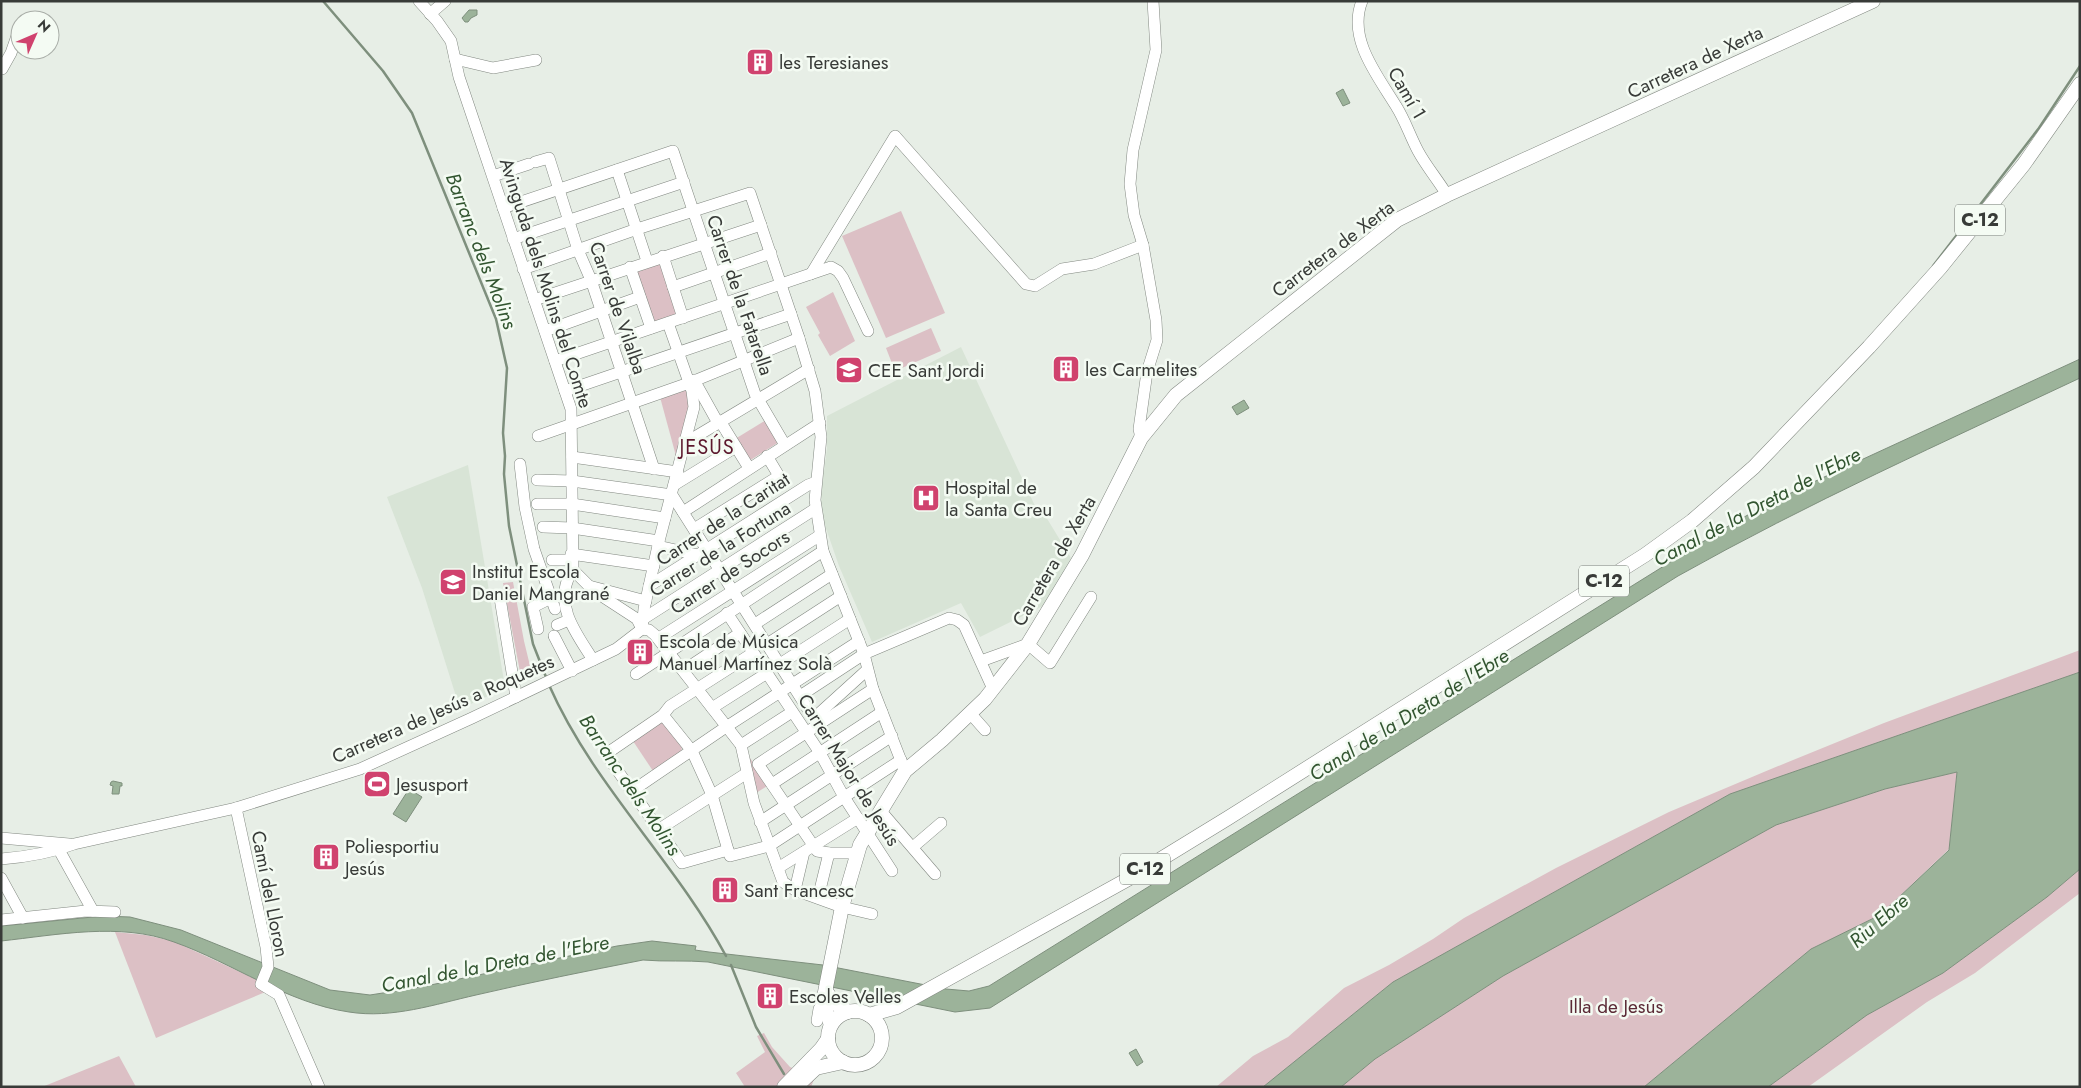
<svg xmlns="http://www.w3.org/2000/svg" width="2081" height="1088" font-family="Jost,sans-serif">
<rect width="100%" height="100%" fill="#e7eee6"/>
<g fill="#d8e4d6">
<polygon points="961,347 1035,506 1043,512 1071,558 1045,605 980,637 961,603 872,642 839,566 821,514 822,486 827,449 827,416"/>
<polygon points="468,465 504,681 485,690 488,696 460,709 422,588 387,497"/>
</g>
<g fill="#dcc0c5">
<polygon points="901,211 945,313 886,338 842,236"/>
<polygon points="659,260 679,314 655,325 635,269"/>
<polygon points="833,292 855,341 830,356 818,335 820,333 806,307"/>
<polygon points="931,328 941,351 895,371 886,348"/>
<polygon points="687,388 691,399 676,456 660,397"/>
<polygon points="766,420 779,442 749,461 735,439"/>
<polygon points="513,582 524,641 532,674 521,677 503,583"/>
<polygon points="2080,650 2080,672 1730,794 1393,982 1263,1087 1216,1087 1253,1056 1288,1037 1344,988 1389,965 1433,939 1464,918 1556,868 1669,812 1771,769 1884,723"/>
<polygon points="657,721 664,722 682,747 681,753 653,771 631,738"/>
<polygon points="747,754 769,785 756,793"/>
<polygon points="1957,772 1949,849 1880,915 1811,949 1644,1087 1341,1087 1375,1059 1503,976 1776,825 1885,789"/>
<polygon points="2080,869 2080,893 1975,973 1927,1002 1808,1087 1768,1087 1867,1015 1943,973 2047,897"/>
<polygon points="115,932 145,935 173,941 275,988 156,1038"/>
<polygon points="764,1033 772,1047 790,1067 815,1077 811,1087 745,1087 736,1073 765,1052 757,1036"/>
<polygon points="119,1056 136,1087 42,1087"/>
</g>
<g fill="#9cb39a" stroke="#7e8f7d">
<polygon points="469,10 477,10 477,15 471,18 468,22 465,22 462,18"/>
<polygon points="1343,89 1350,103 1343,106 1336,93"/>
<path d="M2080 359V378C1944 442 1808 503 1678 576L990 1008 955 1012 708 962C686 960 665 962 643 960 587 971 532 982 476 995 436 1004 392 1019 349 1012 287 1003 233 963 174 942 120 922 57 935 1 941V926L103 916 130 917 181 930 330 990 370 995 421 987 617 946 652 941 696 946 695 950 709 952 823 965 946 989 969 991 989 986 1725 528 1760 508 1822 478Z"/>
<polygon points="1244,400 1249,408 1237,415 1232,407"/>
<polygon points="2080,672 2080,869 2047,897 1943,973 1867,1015 1768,1087 1644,1087 1811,949 1880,915 1949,850 1957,772 1885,789 1776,825 1503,976 1375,1059 1341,1087 1263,1087 1393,982 1730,794"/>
<polygon points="113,781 122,783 122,786 120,786 119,794 112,794 113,786 110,785 111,782"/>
<polygon points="409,789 422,797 406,822 393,814"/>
<polygon points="1136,1049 1143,1062 1137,1066 1129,1053"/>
</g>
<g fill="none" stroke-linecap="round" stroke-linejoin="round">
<g stroke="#7e8f7d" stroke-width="2.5">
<polyline points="323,1 383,71 412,113 496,319 507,368 503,433 505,456 504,474 509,526 533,644 546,677"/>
<polyline points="1933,266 2039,128 2080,66"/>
<path d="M549 685C593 785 675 861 726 956"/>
<polyline points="731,965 756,1027 784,1074"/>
</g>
<g stroke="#828881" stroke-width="12">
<g id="minor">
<polyline points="419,1 437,21 451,41 459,77 571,409 573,570 594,591 637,619 642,629 649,630 655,635 741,745 754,803 783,882 795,890 842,907 872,914"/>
<path d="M1362 1C1347 39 1378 76 1396 106 1405 120 1410 136 1418 151 1426 166 1438 180 1447 195"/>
<polyline points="430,14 445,1"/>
<polyline points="455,59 493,68 536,60"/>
<polyline points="2,69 11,53 20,27"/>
<polyline points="535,162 549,158 578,250 591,280 654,469"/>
<polyline points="617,170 647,261"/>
<polyline points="493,176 529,164"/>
<polyline points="503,208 673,151 755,394 785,445"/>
<polyline points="513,239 684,182"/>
<polyline points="663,256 683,318"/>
<polyline points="630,267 651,328"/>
<polyline points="523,269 637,229 750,193 799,338 815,391 821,437 815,500 823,551 864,654 873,689 905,771"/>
<polyline points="811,274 895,136 1026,284 1035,286 1062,269 1094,264 1143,245"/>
<polyline points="673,287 771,253"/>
<polyline points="534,300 761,225"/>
<polyline points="545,331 640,297"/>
<polyline points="555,361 831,267 838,271 843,278 868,331"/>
<polyline points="694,380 718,423"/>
<polyline points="565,391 791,314"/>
<polyline points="720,421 749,468"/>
<polyline points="538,436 689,383 799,338"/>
<polyline points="1141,438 1139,429 1147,372 1157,340 1156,320 1143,245 1134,215 1130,184 1133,150 1156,50 1153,1"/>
<polyline points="685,443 809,369"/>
<polyline points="572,457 678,472"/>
<polyline points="520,464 525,507 534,549 555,609"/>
<polyline points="537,480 572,481 672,495 818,725"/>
<polyline points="674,485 736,447"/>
<polyline points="537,504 572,504 665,518"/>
<polyline points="683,512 820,423"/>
<polyline points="543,527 572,528 659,541"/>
<polyline points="694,529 779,476 767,456"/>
<polyline points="658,546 698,555"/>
<polyline points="571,554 654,566"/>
<polyline points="552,560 571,560"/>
<path d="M569 576C555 608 577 634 593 660"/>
<polyline points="589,586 646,601"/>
<polyline points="649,586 808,485 816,482"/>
<polyline points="500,598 516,697"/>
<polyline points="727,613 820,753 844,797 892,871"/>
<polyline points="643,619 815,509"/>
<polyline points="755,624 832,574"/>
<polyline points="557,625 569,620"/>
<polyline points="538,629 533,607 551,598"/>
<polyline points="642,629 644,609 659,541 694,407 692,391 668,323"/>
<polyline points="554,636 572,671"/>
<polyline points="659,638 819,536"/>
<polyline points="767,644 841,596"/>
<polyline points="753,653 670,706 663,715 606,754 682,863 728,850 730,856 769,846 901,760"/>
<polyline points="981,661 1028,644 1050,663 1091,597"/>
<polyline points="780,664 850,619"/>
<polyline points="684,670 740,633"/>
<polyline points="636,674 823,551"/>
<polyline points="800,696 864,654 949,618 957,620 964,625 993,689"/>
<polyline points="712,708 767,673"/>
<polyline points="970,713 985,730"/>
<polyline points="663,715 692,751 712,795 728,850"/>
<polyline points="814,718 867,670"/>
<polyline points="741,745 792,712"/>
<polyline points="772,784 882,712"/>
<polyline points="632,791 726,727 859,641"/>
<polyline points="236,808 266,947 268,967 261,984 279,995 319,1087"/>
<polyline points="880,810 935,874"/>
<polyline points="760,822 892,736"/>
<polyline points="658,830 747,773"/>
<polyline points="1,838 69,844"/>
<polyline points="913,847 941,823"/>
<polyline points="59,850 93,911"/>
<polyline points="856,853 829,853 817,851 758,764 873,689"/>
<path d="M1 859C27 857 50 853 74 844L236 808 360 769 472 718 593 660 616 649 642 629"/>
<polyline points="778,868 858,818"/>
<polyline points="1,878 23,918"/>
<polyline points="795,890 804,852"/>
<polyline points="818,898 829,853"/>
<polyline points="1,920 86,911 115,912"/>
<polyline points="817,1021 819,1009 823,1002"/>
</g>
</g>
<g stroke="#828881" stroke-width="15">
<g id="major">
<polyline points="826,991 833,1002 848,1012"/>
<circle cx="855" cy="1038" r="27"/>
<polyline points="869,1015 897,1007 1130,878 1228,818 1645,555 1692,521 1754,467 1869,347 1940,268 2024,164 2080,84"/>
<polyline points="831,1025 823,1002 842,907 860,845 905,771 942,740 985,699 1028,644 1082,555 1141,438 1176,395 1397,220 1447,195 1873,1"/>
<polyline points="800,1083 816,1068 843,1062"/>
<polyline points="784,1087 821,1049 828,1039"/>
</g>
</g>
<use href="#minor" stroke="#fff" stroke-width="11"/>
<use href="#major" stroke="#fff" stroke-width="14"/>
</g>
<defs>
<g id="building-square" transform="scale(1.4375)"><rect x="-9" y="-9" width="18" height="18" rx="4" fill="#d0426e" stroke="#f4fbf3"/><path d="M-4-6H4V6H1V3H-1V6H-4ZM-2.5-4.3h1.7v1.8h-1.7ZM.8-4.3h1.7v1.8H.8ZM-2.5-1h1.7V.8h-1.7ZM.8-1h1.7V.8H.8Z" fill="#fff"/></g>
<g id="school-square" transform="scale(1.4375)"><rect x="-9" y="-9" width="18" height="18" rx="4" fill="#d0426e" stroke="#f4fbf3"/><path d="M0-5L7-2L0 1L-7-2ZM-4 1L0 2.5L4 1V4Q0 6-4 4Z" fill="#fff"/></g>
<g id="hospital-square" transform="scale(1.4375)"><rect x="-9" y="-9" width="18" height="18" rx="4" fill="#d0426e" stroke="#f4fbf3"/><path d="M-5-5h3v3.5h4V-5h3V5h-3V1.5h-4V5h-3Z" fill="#fff"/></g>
<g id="stadium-square" transform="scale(1.4375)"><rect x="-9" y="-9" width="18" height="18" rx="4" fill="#d0426e" stroke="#f4fbf3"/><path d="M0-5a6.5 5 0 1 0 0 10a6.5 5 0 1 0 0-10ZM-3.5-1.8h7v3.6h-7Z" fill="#fff"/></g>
</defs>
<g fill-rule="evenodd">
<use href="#building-square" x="760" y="62"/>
<use href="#building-square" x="1066" y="369"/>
<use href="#school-square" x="849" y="370"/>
<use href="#hospital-square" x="926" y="498"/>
<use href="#school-square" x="453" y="582"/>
<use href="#building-square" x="640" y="652"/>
<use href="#stadium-square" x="377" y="784"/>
<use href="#building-square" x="326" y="857"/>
<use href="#building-square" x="725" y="890"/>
<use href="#building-square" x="770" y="996"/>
</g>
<g text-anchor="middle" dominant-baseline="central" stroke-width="5" stroke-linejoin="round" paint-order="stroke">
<g fill="#f4fbf3" stroke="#707570" stroke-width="1">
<rect x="1955" y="204.5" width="50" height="31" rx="4"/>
<rect x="1579" y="565.5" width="50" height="31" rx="4"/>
<rect x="1120" y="853.5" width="50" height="31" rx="4"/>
</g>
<g font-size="18" font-weight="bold" fill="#383b38">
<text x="1980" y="220">C-12</text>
<text x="1604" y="581">C-12</text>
<text x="1145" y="869">C-12</text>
</g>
<g font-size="19" fill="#383b38" stroke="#f4fbf3" text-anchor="start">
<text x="779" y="62">les Teresianes</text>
<text x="1085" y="369">les Carmelites</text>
<text x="868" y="370">CEE Sant Jordi</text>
<text x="945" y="487">Hospital de<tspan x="945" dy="22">la Santa Creu</tspan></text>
<text x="472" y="571">Institut Escola<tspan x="472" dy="22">Daniel Mangrané</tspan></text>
<text x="659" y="641">Escola de Música<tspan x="659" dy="22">Manuel Martínez Solà</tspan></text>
<text x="396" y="784">Jesusport</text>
<text x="345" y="846">Poliesportiu<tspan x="345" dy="22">Jesús</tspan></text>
<text x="744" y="890">Sant Francesc</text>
<text x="789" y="996">Escoles Velles</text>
</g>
<g font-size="19" fill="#383b38" stroke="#f4fbf3">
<text transform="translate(1695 62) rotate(-25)">Carretera de Xerta</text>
<text transform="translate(1407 93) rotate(60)">Camí 1</text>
<text transform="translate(1333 249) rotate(-37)">Carretera de Xerta</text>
<text transform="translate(546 283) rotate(72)">Avinguda dels Molins del Comte</text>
<text transform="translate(740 295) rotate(71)">Carrer de la Fatarella</text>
<text transform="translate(618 308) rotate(71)">Carrer de Vilalba</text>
<text transform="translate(723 519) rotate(-33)">Carrer de la Caritat</text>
<text transform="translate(720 549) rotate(-32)">Carrer de la Fortuna</text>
<text transform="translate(1054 561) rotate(-60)">Carretera de Xerta</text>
<text transform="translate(730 572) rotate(-33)">Carrer de Socors</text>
<text transform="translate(443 709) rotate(-24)">Carretera de Jesús a Roquetes</text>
<text transform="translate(849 770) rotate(58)">Carrer Major de Jesús</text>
<text transform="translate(270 894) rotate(79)">Camí del Lloron</text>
</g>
<g font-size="19" fill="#5b2a36" stroke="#f4fbf3">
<text x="1616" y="1006">Illa de Jesús</text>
</g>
<g font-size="20" font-style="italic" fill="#325530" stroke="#f4fbf3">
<text transform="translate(481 251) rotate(69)">Barranc dels Molins</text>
<text transform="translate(1757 507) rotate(-28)">Canal de la Dreta de l'Ebre</text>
<text transform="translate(1409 715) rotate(-32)">Canal de la Dreta de l'Ebre</text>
<text transform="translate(630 785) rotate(56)">Barranc dels Molins</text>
<text transform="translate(1879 921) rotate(-41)">Riu Ebre</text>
<text transform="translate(495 964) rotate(-11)">Canal de la Dreta de l'Ebre</text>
</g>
<g font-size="20" letter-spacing="1" fill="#5c182d" stroke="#f4fbf3">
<text x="707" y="447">JESÚS</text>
</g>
</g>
<rect width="2081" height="1088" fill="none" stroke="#383b38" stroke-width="5"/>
<g transform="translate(35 35) rotate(45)"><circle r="24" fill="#f4fbf3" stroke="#a9aea8"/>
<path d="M0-4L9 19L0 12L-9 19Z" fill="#d0426e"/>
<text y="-8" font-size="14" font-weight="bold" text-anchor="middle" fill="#383b38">N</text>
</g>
</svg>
